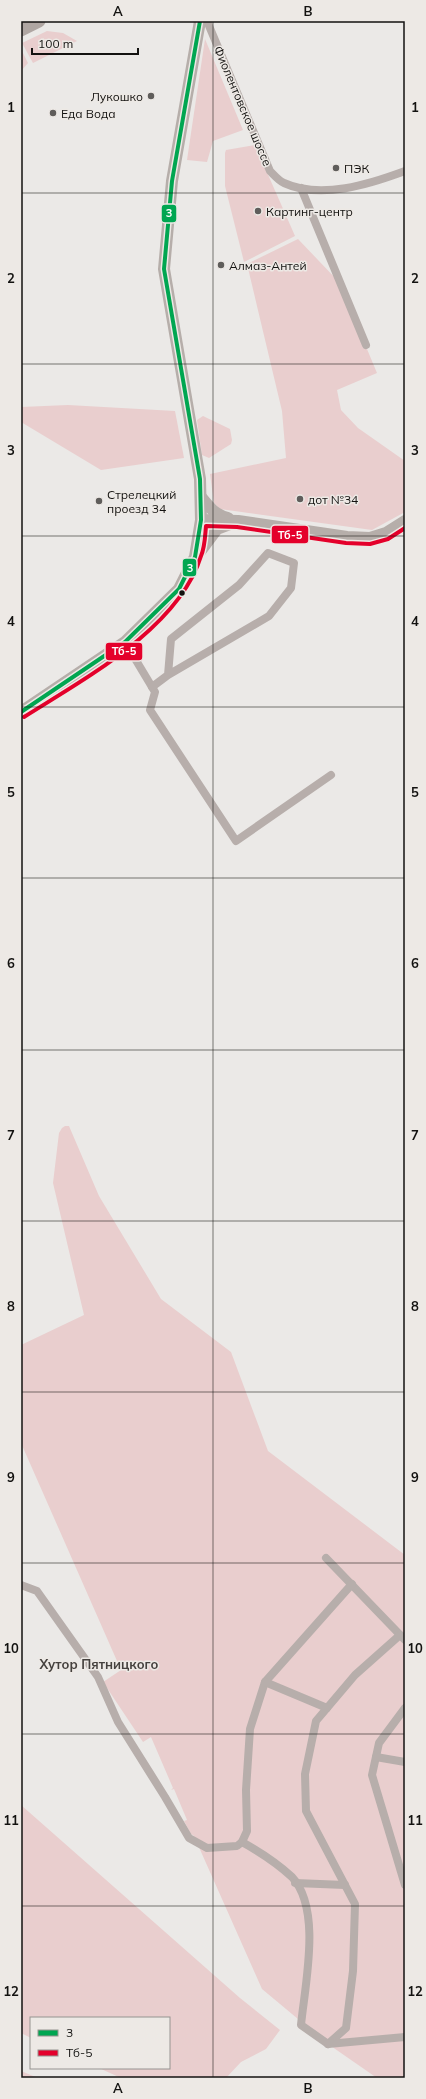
<svg xmlns="http://www.w3.org/2000/svg" width="426" height="2099" font-family="Mulish,sans-serif">
<rect width="100%" height="100%" fill="#ebe9e7"/>
<g fill="#e9cece">
<polygon points="47,31 63,33 77,41 33,63 22,43"/>
<polygon points="205,39 243,130 213,141 207,162 187,160"/>
<polygon points="21,49 28,63 21,71"/>
<polygon points="255,145 295,236 244,262 225,186 225,153 226,150"/>
<polygon points="298,239 339,282 377,373 337,390 341,410 358,428 405,461 405,512 372,530 220,509 214,503 210,474 286,458 282,411 247,264"/>
<polygon points="68,405 175,411 184,458 101,470 21,422 21,407"/>
<polygon points="203,416 230,429 232,440 231,444 209,458 202,455 197,420"/>
<polygon points="65,1126 69,1126 99,1196 161,1299 231,1352 268,1451 405,1555 405,2078 377,2078 328,2044 262,1989 194,1836 191,1834 184,1821 187,1820 174,1789 171,1790 173,1788 151,1737 143,1742 103,1682 121,1670 21,1443 21,1345 84,1315 53,1183 59,1133 62,1128"/>
<polygon points="21,1805 240,1998 280,2030 266,2049 241,2062 226,2078 121,2078 99,2068 169,2068 169,2018 31,2018 31,2038 21,2033"/>
<polygon points="21,2071 38,2078 21,2078"/>
</g>
<g fill="none" stroke-linecap="round" stroke-linejoin="round">
<g stroke="#b7aeab" stroke-width="8">
<path d="M207 21 270 171C274 175 279 181 284 183 321 200 370 184 405 171"/>
<polyline points="301,188 366,345"/>
<polyline points="125,642 155,692 150,710 236,841 331,775"/>
<polyline points="152,687 168,675 171,639 239,585 268,553 294,563 291,588 269,616 168,675"/>
<polyline points="326,1558 405,1640"/>
<polyline points="21,1585 37,1591 98,1677 118,1722 165,1797 189,1838 207,1848 237,1846 242,1842 247,1831 246,1790 250,1729 265,1682 352,1584"/>
<polyline points="265,1682 327,1708"/>
<polyline points="405,1708 379,1743 372,1775 405,1885"/>
<polyline points="376,1757 405,1762"/>
<path d="M242 1842C260 1852 277 1863 292 1877 322 1909 305 1984 301 2025L328 2044"/>
<polyline points="295,1883 345,1885"/>
<polyline points="328,2044 346,2028 353,1971 355,1904 306,1811 305,1774 316,1721 355,1675 400,1635"/>
<polyline points="328,2044 405,2037"/>
</g>
<g stroke="#b6aeaa" stroke-width="12">
<path d="M201 497C209 507 215 515 228 518"/>
<polyline points="201,520 238,521 347,537 370,538 386,533 405,521"/>
<polyline points="196,557 217,529 233,523"/>
<polyline points="21,712 125,642 179,589 195,557 201,520 200,479 164,269 172,181 200,21"/>
</g>
<polyline stroke="#afa6a2" stroke-width="13" points="21,30 39,21"/>
<g stroke="#ede9e5" stroke-width="7">
<polyline id="bus-1" points="21,712 125,642 179,589 195,557 201,520 200,479 164,269 172,181 200,21"/>
</g>
<g stroke="#ede9e5" stroke-width="7">
<path id="bus-2" d="M24 717C84 679 179 628 201 556 205 547 205 536 206 526L237 527 346 543 370 544 388 539 405 528"/>
</g>
<use href="#bus-1" stroke="#00a651" stroke-width="4"/>
<use href="#bus-2" stroke="#e4002b" stroke-width="4"/>
</g>
<path fill="none" stroke="#131210" stroke-width="1" stroke-opacity="0.55" d="M213 21V2078M21 193H405M21 364H405M21 536H405M21 707H405M21 878H405M21 1050H405M21 1221H405M21 1392H405M21 1563H405M21 1734H405M21 1906H405"/>
<g fill="#5f5d5b" stroke="#ede9e5" stroke-width="1.5">
<circle cx="151" cy="96" r="4"/>
<circle cx="53" cy="113" r="4"/>
<circle cx="336" cy="168" r="4"/>
<circle cx="258" cy="211" r="4"/>
<circle cx="221" cy="265" r="4"/>
<circle cx="300" cy="499" r="4"/>
<circle cx="99" cy="501" r="4"/>
</g>
<circle fill="#131210" stroke="#ede9e5" stroke-width="1.5" cx="182" cy="593" r="3.5"/>
<g text-anchor="middle" dominant-baseline="central" stroke-width="3" stroke-linejoin="round" paint-order="stroke">
<g font-size="12" fill="#131210" stroke="#ede9e5" text-anchor="start">
<text x="143" y="96" text-anchor="end">Лукошко</text>
<text x="61" y="113">Еда Вода</text>
<text x="344" y="168">ПЭК</text>
<text x="266" y="211">Картинг-центр</text>
<text x="229" y="265">Алмаз-Антей</text>
<text x="107" y="494">Стрелецкий<tspan x="107" dy="14">проезд 34</tspan></text>
<text x="308" y="499">дот №34</text>
</g>
<g font-size="12" fill="#131210" stroke="#ede9e5">
<text transform="translate(243 106) rotate(67)">Фиолентовское шоссе</text>
</g>
<g font-size="13" font-weight="bold" fill="#45413e" stroke="#ede9e5">
<text x="99" y="1664">Хутор Пятницкого</text>
</g>
</g>
<g stroke="#ede9e5" stroke-width="1.5">
<rect x="161" y="204" width="16" height="19" rx="4" fill="#00a651"/>
<rect x="271" y="525" width="38" height="19" rx="4" fill="#e4002b"/>
<rect x="182" y="558" width="15" height="19" rx="4" fill="#00a651"/>
<rect x="105" y="642" width="38" height="19" rx="4" fill="#e4002b"/>
</g>
<g font-size="11" text-anchor="middle" font-weight="bold" fill="#fff">
<text x="169" y="217">3</text>
<text x="290" y="539">Тб-5</text>
<text x="190" y="572">3</text>
<text x="124" y="655">Тб-5</text>
</g>
<rect width="426" height="2099" fill="none" stroke="#ede9e5" stroke-width="44"/>
<rect x="30" y="2017" width="140" height="52" fill="#ede9e5" stroke="#969390"/>
<rect x="38" y="2030" width="20" height="6" fill="#00a651" stroke="#969390"/>
<text x="66" y="2037" font-size="12" fill="#131210">3</text>
<rect x="38" y="2050" width="20" height="6" fill="#e4002b" stroke="#969390"/>
<text x="66" y="2057" font-size="12" fill="#131210">Тб-5</text>
<path d="M32 48v6h106v-6" fill="none" stroke="#131210" stroke-width="2"/>
<text x="38" y="48" font-size="12" fill="#131210" stroke="#ede9e5" stroke-width="3" paint-order="stroke">100 m</text>
<rect x="22" y="22" width="382" height="2055" fill="none" stroke="#131210" stroke-width="1.5"/>
<g font-size="13" text-anchor="middle" font-weight="bold" fill="#131210">
<text x="118" y="16">A</text>
<text x="308" y="16">B</text>
<text x="11" y="112">1</text>
<text x="415" y="112">1</text>
<text x="11" y="283">2</text>
<text x="415" y="283">2</text>
<text x="11" y="455">3</text>
<text x="415" y="455">3</text>
<text x="11" y="626">4</text>
<text x="415" y="626">4</text>
<text x="11" y="797">5</text>
<text x="415" y="797">5</text>
<text x="11" y="968">6</text>
<text x="415" y="968">6</text>
<text x="11" y="1140">7</text>
<text x="415" y="1140">7</text>
<text x="11" y="1311">8</text>
<text x="415" y="1311">8</text>
<text x="11" y="1482">9</text>
<text x="415" y="1482">9</text>
<text x="11" y="1653">10</text>
<text x="415" y="1653">10</text>
<text x="11" y="1825">11</text>
<text x="415" y="1825">11</text>
<text x="11" y="1996">12</text>
<text x="415" y="1996">12</text>
<text x="118" y="2093">A</text>
<text x="308" y="2093">B</text>
</g>
</svg>
